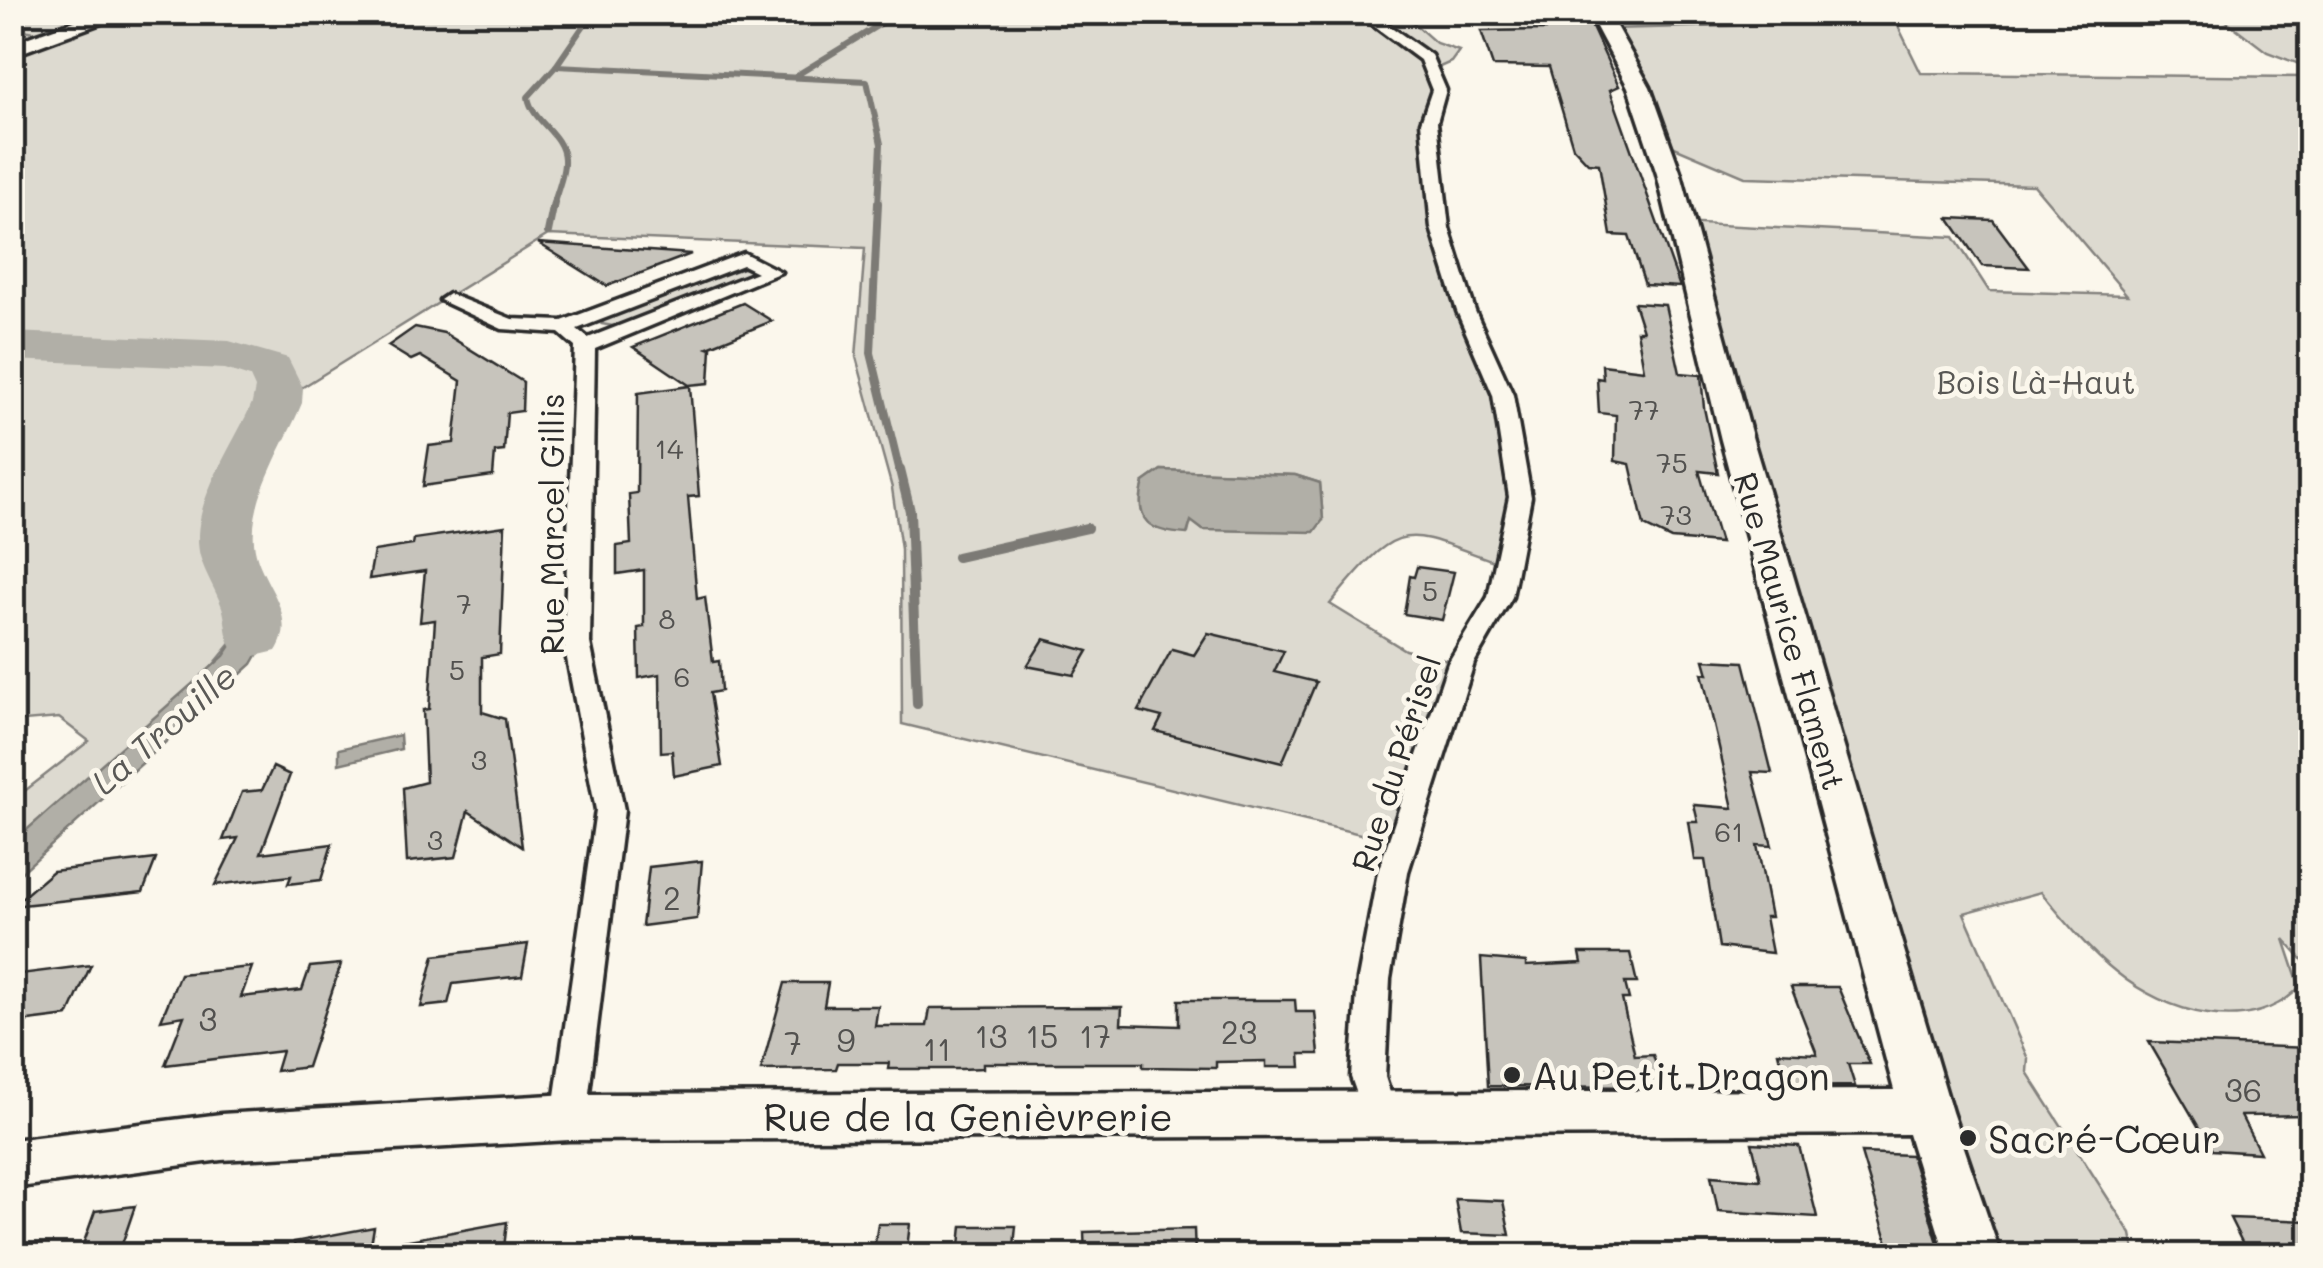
<svg xmlns="http://www.w3.org/2000/svg" width="2323" height="1268" font-family="Mali,sans-serif">
<rect width="100%" height="100%" fill="#fbf7ec"/>
<filter id="ink" filterUnits="userSpaceOnUse"><feTurbulence type="fractalNoise" baseFrequency=".01" numOctaves="2"/><feDisplacementMap in="SourceGraphic" scale="20" xChannelSelector="R" yChannelSelector="G"/><feConvolveMatrix kernelMatrix="1 2 1 2 8 2 1 2 1" color-interpolation-filters="sRGB"/></filter>
<g filter="url(#ink)">
<g fill="#dddad0" stroke="#84827e" stroke-width="2.5" fill-rule="evenodd">
<path d="M288 12 330 22 382 12H1401L1436 43 1459 51 1451 62 1433 70 1439 90 1429 122 1440 228 1511 446 1508 566C1403 530 1405 512 1330 604L1405 650 1461 663 1402 844 902 724 901 549 892 488 856 357 865 248 548 235 277 403 228 523H211L209 568 238 635 201 680 13 842V800L89 741 59 718 13 722V50L50 35 13 28 12 13ZM1161 470 1295 475 1320 483 1323 520 1203 530 1191 520 1188 533C1150 532 1133 522 1144 482Z"/>
<polygon points="2216,13 2310,13 2310,68 2267,52"/>
<path d="M1896 22 1921 73 2310 77V968L2284 939 2300 987C2250 1038 2166 1013 2116 972 2088 950 2064 920 2041 892L1964 913 2028 1059 2027 1072 2131 1234 2135 1255H1974L1681 223 1954 237 1989 291 2127 295 2034 185 1745 177 1658 140 1608 29Z"/>
<polygon points="743,268 749,270 749,276 618,327 602,324 606,317"/>
</g>
<g fill="#b1afa7" stroke="#7b7a75" stroke-width="2.5">
<path d="M1161 470 1295 475 1320 483 1323 520 1314 532 1203 530 1191 521 1187 534C1150 532 1133 522 1144 482Z"/>
<polygon points="250,561 268,605 272,629 252,664 13,880 13,842 224,656 238,635 209,568"/>
<polygon points="400,735 401,749 339,764 339,749"/>
</g>
<g fill="none" stroke-linecap="round" stroke-linejoin="round">
<g stroke="#7b7a75" stroke-width="6">
<polyline points="556,66 867,81 881,144 878,206"/>
<polyline points="797,75 900,12"/>
<path d="M553 206C557 191 565 174 564 159 563 133 532 122 528 97L556 66 593 12"/>
</g>
<g stroke="#7b7a75" stroke-width="8">
<polyline points="878,203 871,353 900,472"/>
<polyline points="548,232 554,203"/>
</g>
<g stroke="#7b7a75" stroke-width="10">
<polyline points="900,470 910,511 917,704"/>
<polyline points="957,557 1087,528"/>
</g>
<path fill="#b1afa7" fill-rule="evenodd" d="M12 332 229 341 288 358 303 388 302 403C285 445 250 496 254 542 257 582 301 612 276 651L255 656 234 651C224 636 227 623 222 607 216 590 205 574 200 556 188 506 233 447 252 403L255 388 250 377 225 369 12 360Z"/>
</g>
<g fill="#c7c4bc" stroke="#2b2b2b" stroke-width="2.5">
<polygon points="1590,23 1619,86 1610,90 1680,287 1645,285 1629,236 1611,235 1599,164 1588,163 1573,147 1549,67 1493,66 1481,31 1545,30 1541,24"/>
<polygon points="1949,218 1993,220 2029,268 1982,266"/>
<polygon points="538,243 691,254 607,286"/>
<polygon points="743,303 772,321 708,347 711,348 709,383 689,385 633,347"/>
<polygon points="1634,303 1665,305 1680,373 1701,375 1704,408 1718,473 1699,471 1720,543 1671,539 1644,526 1630,464 1615,461 1616,415 1599,413 1597,378 1603,379 1602,365 1644,370 1637,331 1643,331"/>
<polygon points="415,327 444,333 523,382 522,411 507,413 504,451 495,452 493,476 423,486 429,446 454,443 461,381 420,356 411,360 388,346"/>
<polygon points="690,386 699,496 688,497 697,599 705,597 713,662 719,661 721,691 710,693 722,766 674,776 672,751 661,752 660,674 639,678 638,628 644,627 644,570 617,574 617,546 631,544 629,494 637,493 638,393"/>
<polygon points="505,526 500,654 482,657 482,712 505,719 522,847 468,811 456,857 407,862 403,788 426,782 423,710 429,709 435,620 420,622 425,571 369,579 374,551 413,545 414,539"/>
<polygon points="1417,567 1454,572 1442,620 1404,614 1410,576 1414,577"/>
<polygon points="1208,633 1284,651 1274,672 1316,682 1282,763 1155,731 1162,717 1138,711 1172,649 1194,655"/>
<polygon points="1044,639 1088,651 1074,675 1027,666"/>
<polygon points="1704,660 1744,662 1772,773 1752,772 1772,846 1757,845 1771,917 1765,917 1772,953 1719,947 1705,860 1695,860 1689,822 1698,822 1694,805 1733,808 1702,673 1708,674"/>
<polygon points="273,767 290,775 261,853 332,844 321,880 288,884 291,876 215,885 238,838 223,840 242,792 262,790"/>
<polygon points="156,859 143,892 12,906 53,871"/>
<polygon points="702,861 697,919 642,926 649,867"/>
<polygon points="528,944 522,976 453,984 448,1004 421,1007 434,956"/>
<polygon points="1580,953 1630,953 1637,983 1625,983 1629,999 1622,999 1635,1056 1653,1055 1663,1087 1488,1086 1481,958 1526,962 1526,966 1582,963"/>
<polygon points="341,964 307,1067 276,1071 282,1051 165,1065 184,1016 161,1020 180,974 252,967 241,997 302,990 310,967"/>
<polygon points="91,965 68,1016 12,1023 12,975"/>
<polygon points="785,983 828,983 824,1006 878,1006 875,1026 927,1026 930,1008 1122,1007 1121,1024 1179,1026 1179,1000 1295,1000 1296,1012 1315,1012 1319,1054 1300,1054 1301,1067 1266,1067 1266,1061 1216,1062 1216,1068 1143,1067 1143,1063 983,1063 983,1068 961,1069 888,1069 889,1063 838,1063 836,1069 761,1070"/>
<polygon points="1791,987 1838,987 1870,1064 1848,1064 1855,1086 1787,1087 1778,1052 1817,1054"/>
<polygon points="2149,1042 2310,1048 2310,1115 2241,1116 2260,1153 2212,1150"/>
<polygon points="1752,1143 1799,1146 1817,1217 1718,1211 1711,1176 1761,1180"/>
<polygon points="1861,1153 1911,1155 1942,1256 1892,1256"/>
<polygon points="1455,1199 1503,1201 1510,1235 1461,1233"/>
<polygon points="135,1206 118,1256 79,1256 95,1211"/>
<polygon points="2230,1218 2310,1221 2310,1256 2249,1256"/>
<polygon points="507,1222 503,1256 399,1256 398,1242"/>
<polygon points="878,1224 910,1224 906,1256 873,1256"/>
<polygon points="962,1226 1016,1226 1013,1256 959,1256"/>
<polygon points="374,1227 369,1256 296,1256 294,1242"/>
<polygon points="1194,1229 1195,1256 1085,1256 1084,1232"/>
</g>
<g fill="none" stroke-linecap="round" stroke-linejoin="round">
<g stroke="#2b2b2b" stroke-width="7">
<g id="street">
<polygon points="1355,12 1370,12 1431,55 1446,90 1437,122 1449,228 1475,311 1513,395 1531,497 1512,597 1474,663 1408,872 1390,979 1385,1077 1397,1114 1392,1125 1380,1129 1368,1125 1351,1077 1358,979 1378,872 1448,663 1488,597 1509,497 1493,395 1457,311 1431,228 1421,122 1432,90 1420,60"/>
<path d="M744 253 781 272 595 349 590 643 624 810 586 1117 581 1128 569 1132 557 1128 552 1117 596 810 564 643 575 347 559 333 502 329 440 300 449 294 512 319 562 321ZM743 265 757 272 588 338 577 329Z"/>
</g>
</g>
<g stroke="#2b2b2b" stroke-width="7">
<g id="secondary">
<polygon points="100,12 131,12 12,56 12,43"/>
<polygon points="1588,12 1608,12 1650,87 1681,174 1753,440 1952,1112 2001,1256 1946,1256 1908,1134 569,1140 221,1160 12,1188 12,1140 221,1114 569,1094 1894,1090 1721,440 1657,174 1628,87"/>
</g>
</g>
<use href="#street" fill="#fbf7ec" fill-rule="evenodd"/>
<use href="#secondary" fill="#fbf7ec" fill-rule="evenodd"/>
</g>
</g>
<g fill="#2b2b2b" stroke="#fbf7ec" stroke-width="4">
<circle cx="1512" cy="1075" r="10"/>
<circle cx="1968" cy="1138" r="10"/>
</g>
<g text-anchor="middle" dominant-baseline="central" stroke-width="10" stroke-linejoin="round" paint-order="stroke">
<g font-size="28" fill="#52514f">
<text x="1644" y="409">77</text>
<text x="669" y="448">14</text>
<text x="1672" y="462">75</text>
<text x="1676" y="514">73</text>
<text x="1430" y="590">5</text>
<text x="464" y="603">7</text>
<text x="667" y="618">8</text>
<text x="457" y="669">5</text>
<text x="682" y="676">6</text>
<text x="479" y="759">3</text>
<text x="1729" y="831">61</text>
<text x="435" y="839">3</text>
</g>
<g font-size="32" fill="#585754" stroke="#fbf7ec">
<text x="2036" y="381">Bois Là-Haut</text>
</g>
<g font-size="32" fill="#2b2b2b" stroke="#fbf7ec">
<text transform="translate(551 524) rotate(-90)">Rue Marcel Gillis</text>
<text transform="translate(1791 631) rotate(74)">Rue Maurice Flament</text>
<text transform="translate(1395 763) rotate(-72)">Rue du Périsel</text>
</g>
<g font-size="32" fill="#52514f">
<text x="672" y="897">2</text>
<text x="208" y="1018">3</text>
<text x="1239" y="1031">23</text>
<text x="991" y="1035">13</text>
<text x="1042" y="1035">15</text>
<text x="1095" y="1035">17</text>
<text x="846" y="1039">9</text>
<text x="793" y="1042">7</text>
<text x="937" y="1048">11</text>
<text x="2243" y="1089">36</text>
</g>
<g font-size="35" font-style="italic" fill="#5a5956" stroke="#fbf7ec">
<text transform="translate(163 728) rotate(-41)">La Trouille</text>
</g>
<g font-size="38" fill="#2b2b2b" stroke="#fbf7ec" text-anchor="start">
<text x="1532" y="1075">Au Petit Dragon</text>
<text x="1988" y="1138">Sacré-Cœur</text>
</g>
<g font-size="38" fill="#2b2b2b" stroke="#fbf7ec">
<text x="968" y="1116">Rue de la Genièvrerie</text>
</g>
</g>
<rect width="2323" height="1268" fill="none" stroke="#fbf7ec" stroke-width="50"/>
<rect x="25" y="25" width="2273" height="1218" fill="none" stroke="#2b2b2b" stroke-width="4" filter="url(#ink)"/>
</svg>
